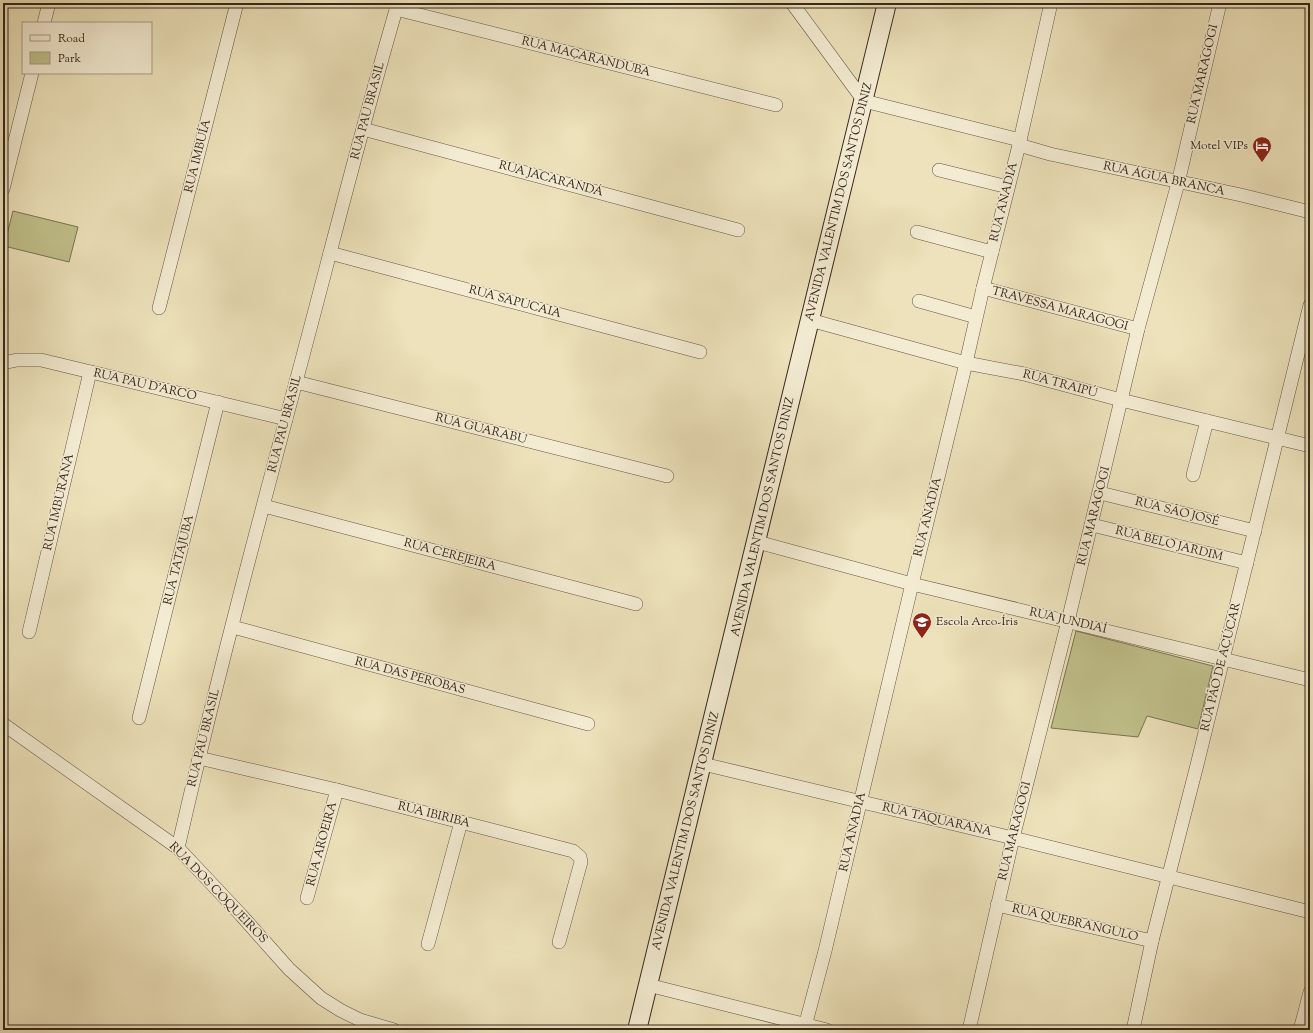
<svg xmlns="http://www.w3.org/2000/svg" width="1313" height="1033" font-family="'Sorts Mill Goudy',serif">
<rect width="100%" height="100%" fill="#ede2bb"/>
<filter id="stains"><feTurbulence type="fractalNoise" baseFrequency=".005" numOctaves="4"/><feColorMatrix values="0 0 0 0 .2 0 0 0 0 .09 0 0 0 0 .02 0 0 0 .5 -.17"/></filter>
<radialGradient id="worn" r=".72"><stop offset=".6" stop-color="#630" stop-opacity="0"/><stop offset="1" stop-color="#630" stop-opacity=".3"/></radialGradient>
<g fill="#c0c08b" stroke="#7b7454">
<polygon points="13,211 78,227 69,262 4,246"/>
<polygon points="1076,631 1213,666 1198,729 1147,716 1138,737 1051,728"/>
</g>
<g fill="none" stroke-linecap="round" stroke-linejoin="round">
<g stroke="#645644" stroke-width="14">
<g id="street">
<polyline points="792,3 864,101 1020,140"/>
<polyline points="396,9 776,105"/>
<polyline points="44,23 49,3"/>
<polyline points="363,129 738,230"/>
<polyline points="1019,145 1050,154 1241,195 1310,212"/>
<polyline points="939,170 1008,187"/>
<polyline points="3,189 32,73"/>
<polyline points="917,232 992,252"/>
<polyline points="330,253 700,352"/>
<polyline points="983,288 1138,329"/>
<polyline points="919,301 976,317"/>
<polyline points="159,308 237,3"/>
<polyline points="810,320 966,363 1024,374 1121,400 1310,446"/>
<polyline points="3,363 17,360 41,360 286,419"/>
<polyline points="296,382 667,476"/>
<polyline points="1193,475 1207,421"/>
<polyline points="1100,493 1255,531"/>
<polyline points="264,506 636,604"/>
<polyline points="1092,525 1247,563"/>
<polyline points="757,542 912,584 1310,680"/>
<polyline points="233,627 588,724"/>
<polyline points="29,632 90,372"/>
<polyline points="139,718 218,402"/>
<polyline points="3,724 178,848 241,915 289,969 321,998 340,1010 360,1020 394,1030"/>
<polyline points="199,758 337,790 573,851 580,857 581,862 559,942"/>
<polyline points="703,764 1013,838 1310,912"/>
<path d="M178 848C215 685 258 524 301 363 333 243 363 122 398 3"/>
<polyline points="307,898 337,790"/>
<polyline points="997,905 1152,941"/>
<polyline points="428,944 461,822"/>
<polyline points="648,985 827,1030"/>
<polyline points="804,1030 825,951 912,584 966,363 983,288 1019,145 1051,3"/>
<polyline points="969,1030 1013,838 1068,621 1138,329 1178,183 1220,3"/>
<polyline points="1133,1030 1152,941 1197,765 1310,305"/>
<polyline points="1300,1030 1310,992"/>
</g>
</g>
<g stroke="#36271c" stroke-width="20">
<polyline id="secondary" points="637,1030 887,3"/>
</g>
<use href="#street" stroke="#f3ecd3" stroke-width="13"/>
<use href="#secondary" stroke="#f3ecd3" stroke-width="18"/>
</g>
<defs>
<g id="hotel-pin" transform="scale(1)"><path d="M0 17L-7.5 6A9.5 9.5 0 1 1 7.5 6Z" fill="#8f2418" stroke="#f3ecd3"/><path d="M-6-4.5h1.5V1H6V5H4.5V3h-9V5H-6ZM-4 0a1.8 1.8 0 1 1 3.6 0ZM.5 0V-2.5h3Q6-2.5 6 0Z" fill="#fff"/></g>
<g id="school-pin" transform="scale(1)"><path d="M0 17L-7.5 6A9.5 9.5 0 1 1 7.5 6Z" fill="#8f2418" stroke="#f3ecd3"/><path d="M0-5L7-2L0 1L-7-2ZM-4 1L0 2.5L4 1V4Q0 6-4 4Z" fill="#fff"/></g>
</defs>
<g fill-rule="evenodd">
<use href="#hotel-pin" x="1262" y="146"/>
<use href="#school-pin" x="922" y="622"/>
</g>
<g text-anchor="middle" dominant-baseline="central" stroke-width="3" stroke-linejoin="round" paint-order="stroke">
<g font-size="12" fill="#36271c" stroke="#f3ecd3">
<text transform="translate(586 57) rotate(14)">RUA MAÇARANDUBA</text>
<text transform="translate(1203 74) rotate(-77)">RUA MARAGOGI</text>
<text transform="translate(368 111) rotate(-75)">RUA PAU BRASIL</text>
<text transform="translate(198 156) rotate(-76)">RUA IMBUÍA</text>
<text transform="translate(551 179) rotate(15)">RUA JACARANDÁ</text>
<text transform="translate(1164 179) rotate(12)">RUA ÁGUA BRANCA</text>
<text transform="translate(839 202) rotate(-76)">AVENIDA VALENTIM DOS SANTOS DINIZ</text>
<text transform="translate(1004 202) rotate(-76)">RUA ANADIA</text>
<text transform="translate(515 302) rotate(15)">RUA SAPUCAIA</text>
<text transform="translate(1060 309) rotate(15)">TRAVESSA MARAGOGI</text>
<text transform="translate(1060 384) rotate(15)">RUA TRAIPÚ</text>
<text transform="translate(145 385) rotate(13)">RUA PAU D'ARCO</text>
<text transform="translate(285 424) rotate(-75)">RUA PAU BRASIL</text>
<text transform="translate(481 429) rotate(14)">RUA GUARABU</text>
<text transform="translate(59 502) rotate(-77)">RUA IMBURANA</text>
<text transform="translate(1177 512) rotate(14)">RUA SÃO JOSÉ</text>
<text transform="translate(1094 516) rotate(-76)">RUA MARAGOGI</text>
<text transform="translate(763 517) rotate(-77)">AVENIDA VALENTIM DOS SANTOS DINIZ</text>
<text transform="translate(928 517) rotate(-76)">RUA ANADIA</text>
<text transform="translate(1169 544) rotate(14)">RUA BELO JARDIM</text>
<text transform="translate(450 555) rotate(15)">RUA CEREJEIRA</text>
<text transform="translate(179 560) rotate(-76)">RUA TATAJUBA</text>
<text transform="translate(1068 621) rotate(13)">RUA JUNDIAÍ</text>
<text transform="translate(1221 667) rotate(-76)">RUA PÃO DE AÇÚCAR</text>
<text transform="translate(410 676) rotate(15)">RUA DAS PEROBAS</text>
<text transform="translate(204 738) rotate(-76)">RUA PAU BRASIL</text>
<text transform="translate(434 815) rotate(14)">RUA IBIRIBA</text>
<text transform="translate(937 820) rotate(13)">RUA TAQUARANA</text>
<text transform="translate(686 831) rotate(-76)">AVENIDA VALENTIM DOS SANTOS DINIZ</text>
<text transform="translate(1015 831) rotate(-76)">RUA MARAGOGI</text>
<text transform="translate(853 832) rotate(-77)">RUA ANADIA</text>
<text transform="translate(322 844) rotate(-75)">RUA AROEIRA</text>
<text transform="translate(218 893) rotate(46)">RUA DOS COQUEIROS</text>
<text transform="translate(1075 923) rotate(13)">RUA QUEBRANGULO</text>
</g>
<g font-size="12" fill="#36271c" stroke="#f3ecd3" text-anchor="end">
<text x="1248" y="146">Motel VIPs</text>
<text x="936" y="622" text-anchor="start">Escola Arco-Íris</text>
</g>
</g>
<rect width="1313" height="1033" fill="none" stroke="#ede2bb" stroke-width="16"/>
<rect x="4" y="4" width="1305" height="1025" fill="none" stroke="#36271c" stroke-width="2"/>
<rect x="8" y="8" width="1297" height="1017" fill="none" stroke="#36271c"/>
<rect x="22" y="22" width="130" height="52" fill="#f3ecd3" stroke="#a79d8a"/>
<rect x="30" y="35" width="20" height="6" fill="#f3ecd3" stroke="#a79d8a"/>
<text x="58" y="42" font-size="12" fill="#36271c">Road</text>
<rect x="30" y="52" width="20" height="12" fill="#c0c08b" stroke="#a79d8a"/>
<text x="58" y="62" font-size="12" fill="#36271c">Park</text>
<rect width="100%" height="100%" filter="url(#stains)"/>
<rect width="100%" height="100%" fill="url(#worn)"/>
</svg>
